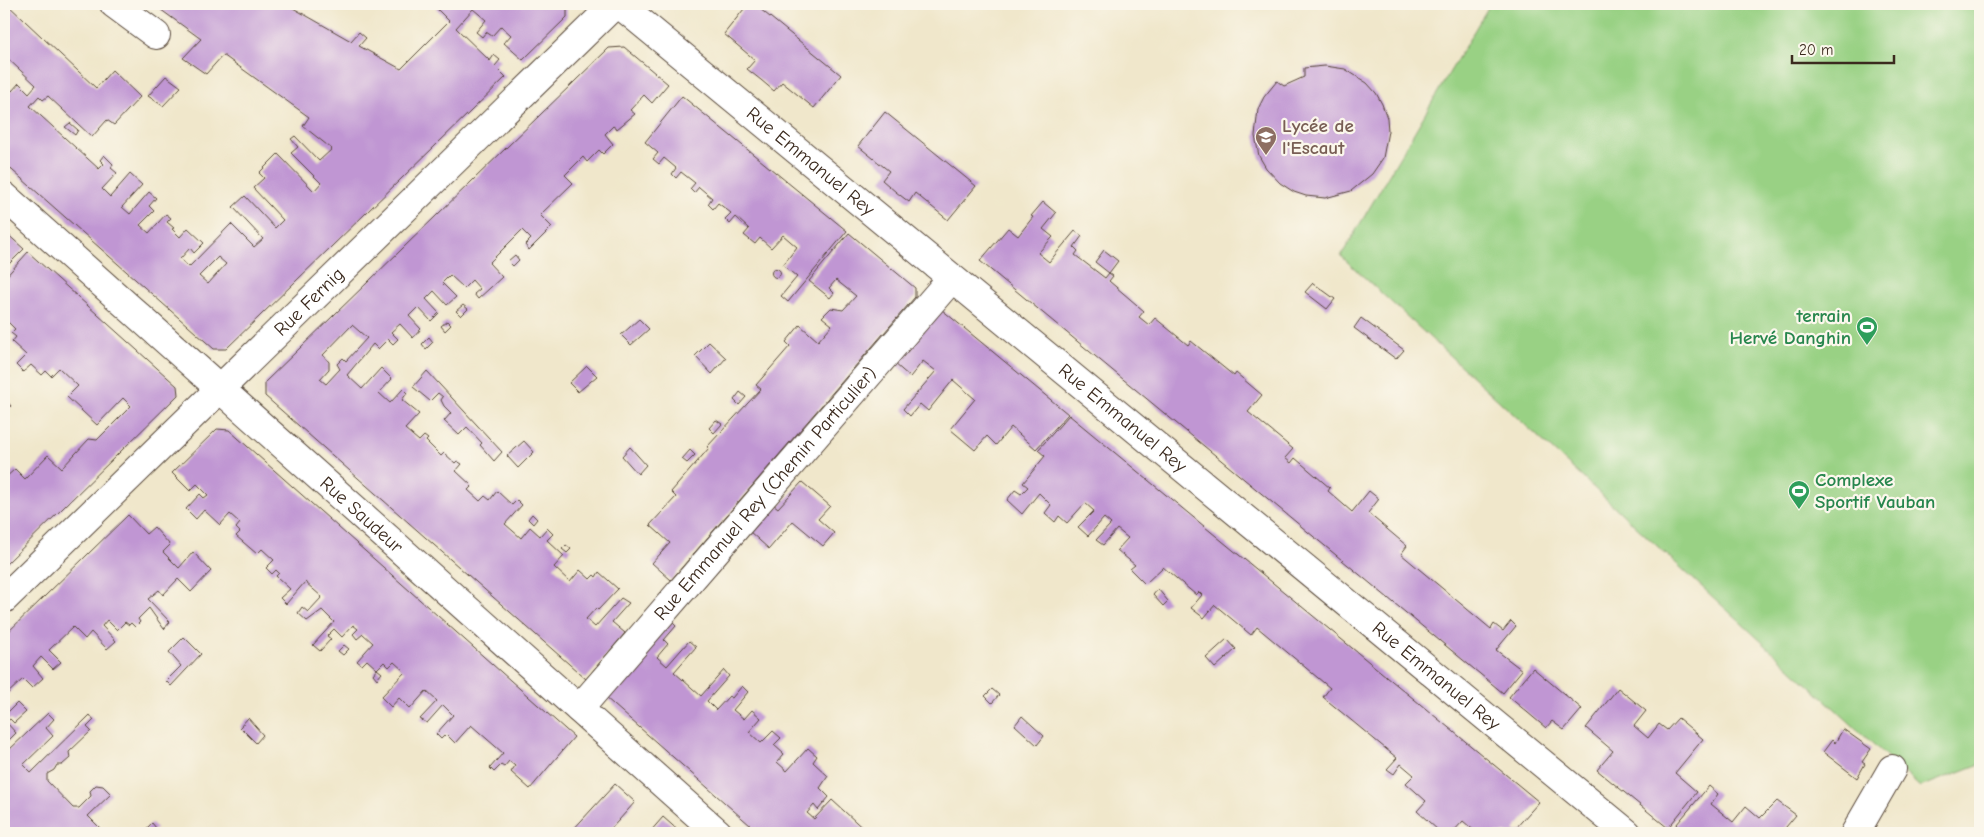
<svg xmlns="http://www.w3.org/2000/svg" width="1984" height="837" font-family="'Comic Neue',sans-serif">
<rect width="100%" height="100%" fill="#fbf7ec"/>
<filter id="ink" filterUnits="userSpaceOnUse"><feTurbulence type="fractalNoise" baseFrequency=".02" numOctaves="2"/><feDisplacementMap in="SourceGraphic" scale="10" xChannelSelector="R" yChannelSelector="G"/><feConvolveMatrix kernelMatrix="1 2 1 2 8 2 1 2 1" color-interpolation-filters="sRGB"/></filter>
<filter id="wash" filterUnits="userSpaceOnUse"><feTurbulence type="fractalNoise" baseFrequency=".0096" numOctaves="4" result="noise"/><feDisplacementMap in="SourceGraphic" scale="20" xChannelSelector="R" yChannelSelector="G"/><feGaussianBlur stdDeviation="1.12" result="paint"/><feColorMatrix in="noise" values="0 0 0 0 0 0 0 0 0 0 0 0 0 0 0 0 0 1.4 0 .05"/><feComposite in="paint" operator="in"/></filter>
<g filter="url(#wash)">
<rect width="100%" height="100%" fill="#f0e7cb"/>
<polygon fill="#99d184" stroke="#6a7e51" points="1490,4 1980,4 1980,764 1920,787 1341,256"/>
<g id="blocks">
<g fill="#c096d3" fill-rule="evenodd">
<path d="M4 4H7L96 88 112 70 140 97 114 125 107 120 92 137 48 96 43 100 39 96 30 106 99 169 104 164 100 160 104 155 113 164 111 168 117 173 102 189 110 197 130 174 142 185 122 207 130 214 149 192 156 198 149 206 154 211 140 225 149 233 166 214 171 218 167 222 174 228 172 229 180 237 188 228 204 243 194 253 190 248 180 259 189 267 231 224 254 247 263 239 233 207 245 196 275 228 283 220 253 188 264 178 259 173 278 154 314 191 321 183 291 153 298 147 291 139 295 136 319 161 332 149 303 126 309 117 223 55 206 74 183 58 201 39 153 4H286L351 41 359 32 366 38 359 46 401 69 449 21 436 8 440 4H567V17L523 60 504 43 511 35 501 26 492 36 486 32 482 37 476 32 486 20 473 9 456 28 490 61 494 55 500 60 495 66 506 77 226 349H214L4 163V84L12 91 19 83 29 93 36 85 4 55ZM218 257 226 264 208 284 199 276Z"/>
<polygon points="748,4 754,4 841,75 814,108 782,82 774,91 761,80 747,69 755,60 724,34"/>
<path d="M624 47 668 84 652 103 644 95 630 110 635 114 617 129 613 126 605 134 613 144 603 154 599 150 587 162 583 157 565 175 573 183 540 215 552 227 529 250 525 245 531 239 522 230 489 263 502 277 478 299 474 294 480 289 472 280 464 288 450 275 442 283 456 297 447 305 434 291 426 299 439 313 431 321 418 307 409 316 421 329 413 338 400 324 391 332 398 339 393 344 388 339 378 349 373 344 347 375 362 389 381 368 392 379 379 393 390 403 403 389 407 393 402 400 419 414 405 429 419 441 424 436 428 439 426 441 441 456 444 453 455 463 457 461 462 464 456 471 472 486 468 490 480 501 485 496 490 500 497 491 512 505 517 500 522 505 505 524 521 538 530 527 540 536 547 528 553 534 547 540 564 556 554 567 570 582 580 570 590 579 594 575 596 577 599 572 618 589 598 610 596 608 586 619 595 627 621 598 629 603 612 622 625 633 586 679 265 396V382L609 48ZM352 325 367 338 346 361 343 358 337 364 340 369 326 384 320 379 329 369V362L323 355Z"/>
<polygon points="1325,66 1345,69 1367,83 1376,93 1382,104 1387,118 1388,131 1383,158 1372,174 1351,191 1325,198 1306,196 1294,192 1280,183 1266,168 1259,156 1255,136 1258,109 1264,97 1277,81 1284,86 1304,77 1304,68"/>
<polygon points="166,76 181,87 163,106 148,96"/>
<polygon points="682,96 847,231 788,302 781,296 797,277 783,265 797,247 783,235 771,248 760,238 755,244 744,235 749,229 736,217 730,224 725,219 731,213 718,203 713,209 708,204 712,198 699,187 694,193 690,189 695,183 681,172 676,178 672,174 676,168 664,158 659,164 653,159 658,153 645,142"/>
<polygon points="885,112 976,186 948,220 915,193 909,202 896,192 882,180 889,171 858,146"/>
<polygon points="70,123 78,130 75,135 65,127"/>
<polygon points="1043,202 1056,213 1043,229 1053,237 1038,253 1049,262 1075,231 1082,236 1074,247 1078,251 1075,255 1105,278 1109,273 1113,276 1109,281 1144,311 1139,317 1149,325 1155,318 1188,345 1191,341 1234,376 1236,373 1262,395 1248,412 1293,449 1285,458 1291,463 1295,458 1330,488 1328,491 1352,512 1369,491 1379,499 1368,513 1407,546 1401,554 1491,629 1494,624 1503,631 1511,621 1516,626 1496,650 1522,670 1503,693 980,261 1008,228 1018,236 1033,217 1031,216"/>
<polygon points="4,231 24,249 4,269"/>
<polygon points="849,233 915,288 915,297 671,580 652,563 670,543 650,525 676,497 671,492 709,448 707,447 761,389 756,385 790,346 786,342 800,325 818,341 832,325 822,317 831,308 843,310 856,296 836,280 829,288 834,293 830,298 809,281"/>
<polygon points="1104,250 1118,261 1109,273 1095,262"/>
<polygon points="28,252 177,386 178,395 4,566 4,479 15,469 25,479 48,455 62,468 89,439 97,440 131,406 123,398 97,425 67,397 78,386 59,368 51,376 46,371 42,375 31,365 23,372 16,365 26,355 12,342 16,337 11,333 15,329 4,318 4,279"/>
<polygon points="515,255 519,260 513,266 508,261"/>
<circle cx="776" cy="273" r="4.5"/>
<polygon points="1313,283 1335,299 1327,309 1305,292"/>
<polygon points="463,305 468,309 461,316 456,311"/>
<polygon points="941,309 1068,414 1036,449 1011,427 996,445 987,436 975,450 950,429 975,399 953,380 928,411 920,404 910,416 903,409 936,371 923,361 910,377 894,363"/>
<polygon points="1361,318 1404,350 1396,359 1354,328"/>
<polygon points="639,319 649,329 631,345 621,335"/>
<polygon points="447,321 451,325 445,331 441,326"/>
<polygon points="429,337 433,342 426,349 422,344"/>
<polygon points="709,342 726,358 712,374 695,356"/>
<polygon points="587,366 597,376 578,392 569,383"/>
<polygon points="427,371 502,452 494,461 480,445 482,443 467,427 459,435 444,421 451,413 444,406 441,400 443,397 438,393 430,401 413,387"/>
<polygon points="740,392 746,397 739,405 734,400"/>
<polygon points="4,398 11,406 4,413"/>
<polygon points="1069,415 1539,802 1514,830 1517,832 1526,831 1529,833 1477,833 1463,821 1452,833 1437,833 1439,831 1417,811 1426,801 1406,783 1414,775 1401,764 1394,774 1387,769 1397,758 1323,697 1330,688 1257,627 1251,635 1215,605 1204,618 1191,608 1202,595 1199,592 1196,595 1163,567 1145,584 1130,569 1135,565 1117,550 1128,538 1117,529 1103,545 1096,540 1111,524 1104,518 1088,536 1078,527 1094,511 1085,503 1067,523 1059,516 1055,522 1045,513 1051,505 1039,493 1022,514 1007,500 1015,490 1021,494 1028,487 1023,483 1045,456 1038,450"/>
<polygon points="716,420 722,424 714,433 709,428"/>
<polygon points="217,429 229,430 574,737 530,789 511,772 515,766 509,761 504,767 501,765 494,772 490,768 503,753 471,725 455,743 446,734 441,739 436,734 453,715 443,705 427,723 420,719 437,701 426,691 410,709 399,698 391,707 381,697 405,672 394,662 389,667 384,662 377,669 367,660 362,665 357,661 373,643 363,634 357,639 353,634 358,629 353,625 342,637 334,629 327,636 331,639 320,651 313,645 334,622 322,610 307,621 298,613 302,607 308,612 322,597 305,582 286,604 280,598 290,589 276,576 279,573 276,570 272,574 266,568 274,560 262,549 257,554 236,536 240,532 236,528 240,523 230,514 220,525 204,510 196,519 186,509 200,494 204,498 208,495 197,484 190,491 172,473"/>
<polygon points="524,441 534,452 518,468 507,456"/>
<polygon points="630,447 646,465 638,474 622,456"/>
<polygon points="690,450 695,455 687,463 682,459"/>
<polygon points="802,482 830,506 818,519 834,533 823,546 793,521 769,549 749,531 773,504 778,508"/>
<polygon points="532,514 537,519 533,524 528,519"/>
<polygon points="128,515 146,534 154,527 170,545 163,552 179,568 193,552 211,571 191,592 178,579 163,595 159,590 148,599 170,622 164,629 149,608 138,619 140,622 135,627 131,623 129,625 125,622 117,630 107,620 102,626 116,641 107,649 91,632 85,639 73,627 49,650 61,662 53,669 41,657 33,666 43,678 32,688 23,679 4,697 4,636"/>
<polygon points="566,545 571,549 567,553 562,549"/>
<polygon points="1158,589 1168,601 1163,606 1153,595"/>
<polygon points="671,621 676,626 664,640 668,644 657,657 667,666 689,641 696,647 674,672 701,696 724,670 729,676 707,701 716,710 729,696 732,698 742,686 748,692 733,710 744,719 752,710 761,718 749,732 761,743 773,731 781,738 774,745 784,754 777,762 787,771 808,748 817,756 813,762 828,776 820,788 829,797 818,810 814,805 807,813 814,819 832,800 868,833 759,833 605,697"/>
<polygon points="184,637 201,654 171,686 166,681 181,666 169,652"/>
<polygon points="1227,639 1236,649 1215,668 1206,658"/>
<polygon points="344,645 349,649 343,655 338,651"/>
<polygon points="1533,668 1582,709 1564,730 1552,721 1546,728 1509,697"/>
<polygon points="377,669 382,673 377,679 373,674"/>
<polygon points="1618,688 1646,711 1634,726 1648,738 1659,724 1667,730 1678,718 1703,739 1675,773 1697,792 1668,828 1597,770 1613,751 1586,728"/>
<polygon points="992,689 999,695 992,703 985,696"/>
<polygon points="17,703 26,712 14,723 10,719 6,722 16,733 4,745 9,750 48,713 54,719 46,728 53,736 23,765 31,773 90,715 94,720 87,727 91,731 69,752 70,758 62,765 57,765 54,770 47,774 47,781 73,808 79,808 91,796 90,791 96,785 103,786 111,794 88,816 103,831 100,833 4,833 4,716"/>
<polygon points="1022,716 1044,736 1037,745 1015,725"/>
<polygon points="248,718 263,735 256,743 240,727"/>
<polygon points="1843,729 1871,749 1862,762 1865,764 1857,778 1823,752 1832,740 1835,743"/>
<polygon points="615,784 635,802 619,820 607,833 570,833"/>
<polygon points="1709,786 1718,794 1711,804 1733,822 1746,806 1760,818 1777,801 1796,815 1781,833 1674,833 1671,831"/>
<polygon points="663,817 681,833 649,833"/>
<polygon points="152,823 156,828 151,833 142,833"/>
</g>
</g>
</g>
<g filter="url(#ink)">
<use href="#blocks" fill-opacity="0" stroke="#564638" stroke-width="1"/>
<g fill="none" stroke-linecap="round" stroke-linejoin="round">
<g stroke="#564638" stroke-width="30">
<g id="street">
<polyline points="114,4 156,35"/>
<path id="s1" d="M619 4 1627 833"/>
<path id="s2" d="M4 196 718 833"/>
<path id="s3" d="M4 599 615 4"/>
<path id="s4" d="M579 709 951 279"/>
<polyline points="1855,833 1892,769"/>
</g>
</g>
<use href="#street" stroke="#fff" stroke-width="28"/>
</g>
</g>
<defs>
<g id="school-pin" transform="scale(1.125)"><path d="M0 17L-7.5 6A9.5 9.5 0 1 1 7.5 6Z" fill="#8d6e63" stroke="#fbf7ec"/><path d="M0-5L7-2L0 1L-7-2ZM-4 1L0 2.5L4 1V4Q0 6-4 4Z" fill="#fff"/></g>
<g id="stadium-pin" transform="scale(1.125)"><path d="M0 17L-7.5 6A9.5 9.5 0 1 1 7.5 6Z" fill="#2e9e5b" stroke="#fbf7ec"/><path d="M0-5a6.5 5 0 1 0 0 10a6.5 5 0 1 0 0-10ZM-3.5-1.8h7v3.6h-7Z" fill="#fff"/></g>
</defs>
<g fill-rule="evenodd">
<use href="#school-pin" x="1266" y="137"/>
<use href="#stadium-pin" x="1867" y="327"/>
<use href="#stadium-pin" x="1799" y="491"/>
</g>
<g text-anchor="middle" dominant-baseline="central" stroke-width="4.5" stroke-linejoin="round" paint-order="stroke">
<g font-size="19" font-weight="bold" fill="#785e54" stroke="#fbf7ec" text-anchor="start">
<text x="1282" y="126">Lycée de<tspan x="1282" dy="22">l'Escaut</tspan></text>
</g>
<g font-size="19" fill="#3b2a1e" stroke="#fbf7ec">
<text stroke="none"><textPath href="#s1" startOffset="248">Rue Emmanuel Rey</textPath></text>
<text stroke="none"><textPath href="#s3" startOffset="426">Rue Fernig</textPath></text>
<text stroke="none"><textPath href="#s1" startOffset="652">Rue Emmanuel Rey</textPath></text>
<text stroke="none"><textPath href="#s4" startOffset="285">Rue Emmanuel Rey (Chemin Particulier)</textPath></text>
<text stroke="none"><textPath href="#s2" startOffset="479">Rue Saudeur</textPath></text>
<text stroke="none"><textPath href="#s1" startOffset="1058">Rue Emmanuel Rey</textPath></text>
</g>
<g font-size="19" font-weight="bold" fill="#27864d" stroke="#fbf7ec" text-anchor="end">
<text x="1851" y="316">terrain<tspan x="1851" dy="22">Hervé Danghin</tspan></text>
<text x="1815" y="480" text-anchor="start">Complexe<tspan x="1815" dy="22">Sportif Vauban</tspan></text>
</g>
</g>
<rect width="1984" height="837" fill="none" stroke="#fbf7ec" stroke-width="20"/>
<path d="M1792 55v8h102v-8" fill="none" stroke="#3b2a1e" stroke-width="2.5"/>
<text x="1799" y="55" font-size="15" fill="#3b2a1e" stroke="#fbf7ec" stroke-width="4" paint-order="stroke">20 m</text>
</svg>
